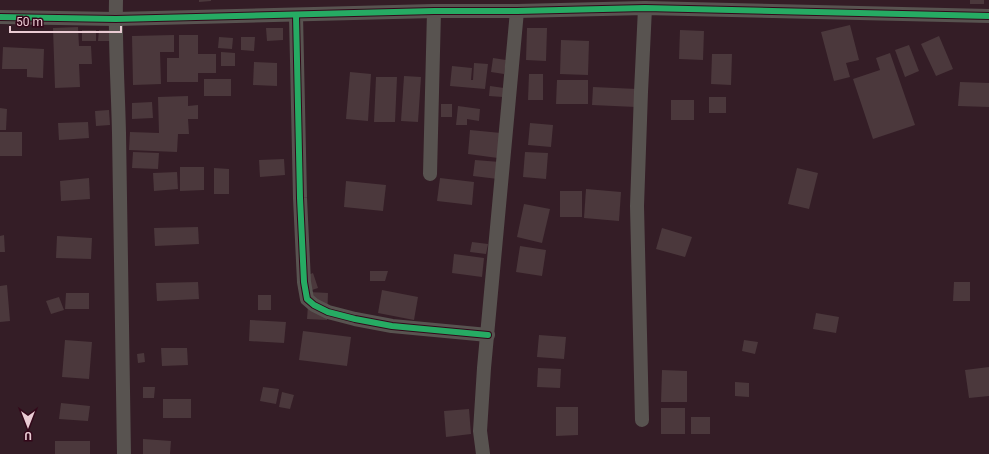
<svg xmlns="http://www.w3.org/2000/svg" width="989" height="454" font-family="Roboto,sans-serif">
<rect width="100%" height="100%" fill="#341d26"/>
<g fill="#4b383c">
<polygon points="199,0 211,0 211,1 199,2"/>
<rect x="970" y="0" width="14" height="4"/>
<polygon points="850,25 859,60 846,63 850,77 834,81 821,32"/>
<polygon points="78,27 79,46 91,46 92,64 79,64 80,87 55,88 53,28"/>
<polygon points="266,28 283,28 283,40 267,41"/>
<polygon points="527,28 547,28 546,61 526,60"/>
<rect x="82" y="30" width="14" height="11"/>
<polygon points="99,30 111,30 111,41 98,41"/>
<polygon points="680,30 704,31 703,60 679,59"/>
<polygon points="174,35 174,52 160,52 161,84 133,85 132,36"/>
<polygon points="179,35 198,35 198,54 216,54 216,73 198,73 198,82 167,82 167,58 179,58"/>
<polygon points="939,36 953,69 936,76 921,44"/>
<polygon points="219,37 233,38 232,49 218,48"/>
<polygon points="241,37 255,37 254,51 241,50"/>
<polygon points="561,40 589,41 588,75 560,74"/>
<polygon points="909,45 919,71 905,77 895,50"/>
<polygon points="3,47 44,49 43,78 27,77 27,69 2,69"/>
<polygon points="221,52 235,53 235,66 221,66"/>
<polygon points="890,53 915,125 873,139 853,79 880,70 876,58"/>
<polygon points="712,54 732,54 731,85 711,84"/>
<polygon points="493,58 506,60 504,74 491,72"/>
<polygon points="254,62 277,63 277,86 253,85"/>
<polygon points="474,63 488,64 485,89 450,86 452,66 472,68 471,80 473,80"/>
<polygon points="350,72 371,74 368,121 346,119"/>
<polygon points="529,74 543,74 543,100 528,100"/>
<polygon points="404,76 421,77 418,122 401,121"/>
<polygon points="376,77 397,77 395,122 374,122"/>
<rect x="204" y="79" width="27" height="17"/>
<polygon points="557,80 588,80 588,104 556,104"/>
<polygon points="960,82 989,83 989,107 958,106"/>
<polygon points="490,86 504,88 503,97 489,96"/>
<polygon points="593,87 637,89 636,107 592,105"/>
<polygon points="188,96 188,106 198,105 198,119 188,119 189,134 178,134 177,152 129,150 130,132 159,133 158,97"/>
<rect x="709" y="97" width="17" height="16"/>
<rect x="671" y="100" width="23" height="20"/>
<polygon points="152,102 153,118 132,119 132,103"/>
<rect x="441" y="104" width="11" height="13"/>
<polygon points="458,106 480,109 479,121 467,119 467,125 456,125"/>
<polygon points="0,108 7,109 6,130 0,130"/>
<polygon points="109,110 110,125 96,126 95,111"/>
<polygon points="88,122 89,138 59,140 58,123"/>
<polygon points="530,123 553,125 551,147 528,145"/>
<polygon points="470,130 501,133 498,158 468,154"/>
<rect x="0" y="132" width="22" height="24"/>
<polygon points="133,152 159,153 158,169 132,168"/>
<polygon points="525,152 548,153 546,179 523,177"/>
<polygon points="284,159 285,175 260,177 259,160"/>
<polygon points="475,160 500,162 498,179 473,176"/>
<polygon points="180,167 204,167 204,190 180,191"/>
<polygon points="214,168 229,169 229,194 214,194"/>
<polygon points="797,168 818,173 809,209 788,204"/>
<polygon points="177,172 178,189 154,191 153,173"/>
<polygon points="89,178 90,199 61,201 60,181"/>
<polygon points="440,178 474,182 472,205 437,201"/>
<polygon points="346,181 386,185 383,211 344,207"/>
<polygon points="586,189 621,192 619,221 584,218"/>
<rect x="560" y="191" width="22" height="26"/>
<polygon points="524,204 550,209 542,243 517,237"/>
<polygon points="198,227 199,244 155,246 154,228"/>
<polygon points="662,228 692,237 685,257 656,249"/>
<polygon points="4,235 5,252 0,252 0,236"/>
<polygon points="57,236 92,238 91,259 56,258"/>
<polygon points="472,242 488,244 486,254 470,252"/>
<polygon points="520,246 546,250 542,276 516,272"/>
<polygon points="454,254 484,258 482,277 452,273"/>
<polygon points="370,271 388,271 385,281 370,281"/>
<polygon points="313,273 318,288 303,293 298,279"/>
<polygon points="198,282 199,299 157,301 156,283"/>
<polygon points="954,282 970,282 970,301 953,301"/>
<polygon points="7,285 10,321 0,322 0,286"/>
<polygon points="382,290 418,297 414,320 378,313"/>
<polygon points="309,292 328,293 327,320 307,319"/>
<polygon points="66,293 89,293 89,309 65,309"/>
<rect x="258" y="295" width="13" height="15"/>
<polygon points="59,297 64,310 51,314 46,301"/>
<polygon points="816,313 839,317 836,333 813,329"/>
<polygon points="250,320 286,322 284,343 249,341"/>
<polygon points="303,331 351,337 347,366 299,360"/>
<polygon points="539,335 566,337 564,359 537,357"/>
<polygon points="65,340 92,342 89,379 62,377"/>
<polygon points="744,340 758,342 755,354 742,351"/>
<polygon points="161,348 187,348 188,365 162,366"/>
<polygon points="144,353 145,362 138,363 137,354"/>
<polygon points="989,367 989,396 969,398 965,370"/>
<polygon points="538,368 561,369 560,388 537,387"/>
<polygon points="662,370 687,371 687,402 661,402"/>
<polygon points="735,382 749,383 749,397 735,396"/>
<polygon points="143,387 155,387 154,398 143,398"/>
<polygon points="263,387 279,389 276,404 260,401"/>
<polygon points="282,392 294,395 290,409 279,407"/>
<rect x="163" y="399" width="28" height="19"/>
<polygon points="61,403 90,406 88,421 59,419"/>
<polygon points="556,407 578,407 578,435 556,436"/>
<rect x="661" y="408" width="24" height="26"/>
<polygon points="469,409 471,434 446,437 444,411"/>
<rect x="691" y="417" width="19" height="17"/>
<polygon points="143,439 171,441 170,454 143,454"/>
<rect x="55" y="441" width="35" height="13"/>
</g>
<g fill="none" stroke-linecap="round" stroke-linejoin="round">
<g stroke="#585350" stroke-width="14">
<path d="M116 0C115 44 118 89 119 133 120 240 122 347 124 454"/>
<polyline points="296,15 300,198 304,282 307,299 314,305 328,312 355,319 392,326 488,335"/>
<polyline points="0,17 116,19 434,11 517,11 645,8 989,16"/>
<polyline points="430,174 434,11"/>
<polyline points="642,420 637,206 641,92 645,8"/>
<polyline points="483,454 480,431 484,368 517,11"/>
</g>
<g stroke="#33081a" stroke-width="8">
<g id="cycleway">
<polyline points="296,15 300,198 304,282 307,299 314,305 328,312 355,319 392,326 488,335"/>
<polyline points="0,17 116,19 434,11 517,11 645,8 989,16"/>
</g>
</g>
<use href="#cycleway" stroke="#26ab63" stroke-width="6"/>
</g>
<g transform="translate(28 426) rotate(180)" stroke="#33081a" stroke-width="3" paint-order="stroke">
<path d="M0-3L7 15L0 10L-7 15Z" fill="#e9cbd3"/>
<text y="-6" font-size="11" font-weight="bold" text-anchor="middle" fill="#e9cbd3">U</text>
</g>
<path d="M10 26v6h111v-6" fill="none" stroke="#e9cbd3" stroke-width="2"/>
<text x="16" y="26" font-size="12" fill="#e9cbd3" stroke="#33081a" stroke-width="3" paint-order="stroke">50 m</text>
</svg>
